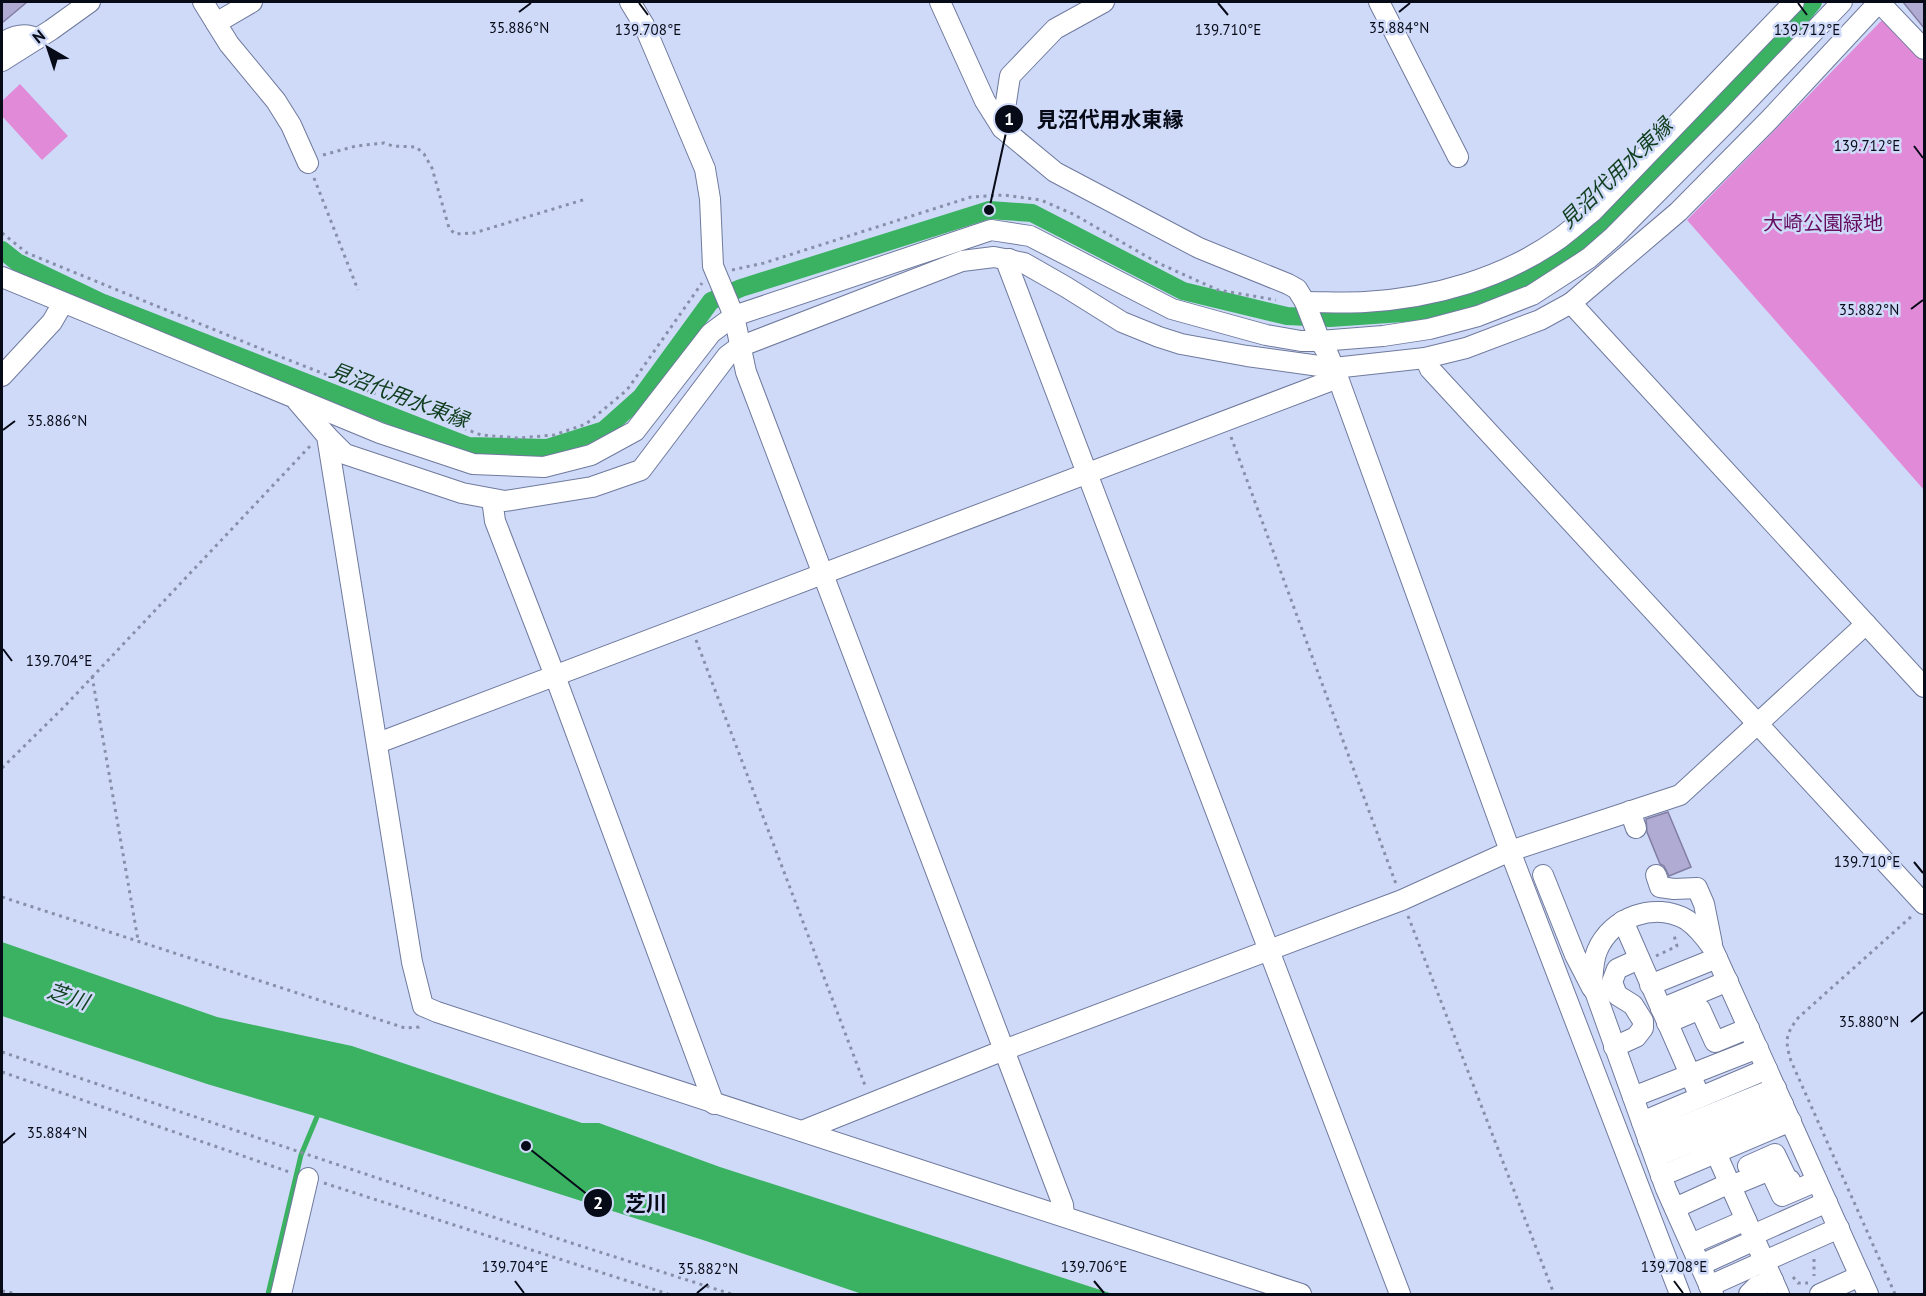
<svg xmlns="http://www.w3.org/2000/svg" width="1926" height="1296" font-family="'PT Sans','Noto Sans JP',sans-serif">
<rect width="100%" height="100%" fill="#cfdaf9"/>
<g fill="#e18bd8">
<polygon points="1884,18 1924,62 1924,490 1687,220"/>
<polygon points="20,84 68,136 42,160 2,116 2,101"/>
</g>
<polygon fill="#3bb262" points="2,942 217,1017 352,1046 582,1123 599,1123 720,1167 1113,1294 862,1294 706,1241 325,1119 207,1084 2,1016"/>
<g fill="none" stroke-linecap="round" stroke-linejoin="round">
<polyline stroke="#3bb262" stroke-width="5" points="268,1294 301,1155 319,1112"/>
<polyline stroke="#3bb262" stroke-width="18" points="2,250 17,262 103,303 468,446 547,448 604,430 641,397 711,301 741,288 989,210 1032,213 1183,291 1287,316 1330,318 1417,312 1486,294 1536,272 1574,248 1598,227 1790,30 1813,2"/>
</g>
<g fill="#b0abd2" stroke="#827da2" stroke-width="1.5">
<polygon points="2,2 27,2 2,23"/>
<polygon points="1903,2 1924,2 1924,28"/>
<polygon points="1668,812 1691,867 1669,876 1664,866 1660,864 1647,832 1646,819"/>
</g>
<g fill="none" stroke-linecap="round" stroke-linejoin="round">
<g stroke="#6f7a9d" stroke-width="22">
<g id="minor">
<polyline points="203,2 229,44 276,101 291,125 308,163"/>
<polyline points="630,2 644,25 705,169 710,199 713,266 734,316 746,372 1063,1205 1064,1216"/>
<polyline points="940,2 985,101 1002,128 1055,172 1199,248 1288,284 1297,289 1305,302 1320,341 1328,354 1338,378 1510,851 1680,1294"/>
<polyline points="1379,2 1458,157"/>
<polyline points="216,23 252,2"/>
<path d="M2 43C13 36 25 32 37 39"/>
<polyline points="2,61 51,30 90,2"/>
<polyline points="1002,128 1010,76 1055,29 1104,2"/>
<polyline points="1009,259 1008,266 1400,1294"/>
<polyline points="2,277 380,433 473,464 544,467 591,455 635,431 711,333 734,316 991,230 1030,236 1172,309 1266,335 1301,341 1320,341 1383,336 1429,329 1478,316 1532,295 1589,258 1613,237 1731,118 1842,2"/>
<path d="M1305 302C1325 302 1345 303 1365 302 1434 298 1504 278 1560 238 1571 230 1582 220 1592 212L1794 2"/>
<polyline points="1571,303 1678,212 1770,119 1879,2 1924,49"/>
<polyline points="1425,358 1430,369 1924,904"/>
<polyline points="2,376 52,322 63,303"/>
<path d="M297 401 327 436 412 962 423 1006 437 1012C724 1107 1013 1200 1301 1294"/>
<polyline points="327,436 345,454 462,493 505,501 592,487 641,470 727,356 739,347 962,261 994,257 1024,263 1066,287 1122,322 1159,337 1181,344 1247,356 1334,368 1425,358 1466,348 1540,320 1571,303 1924,687"/>
<polyline points="492,499 495,521 555,676 714,1104"/>
<polyline points="378,743 1338,378"/>
<polyline points="1630,811 1636,828"/>
<polyline points="1543,875 1575,955 1592,988"/>
<polyline points="1656,875 1660,887 1674,889 1697,888 1704,904 1712,944"/>
<polyline points="1623,921 1700,1097"/>
<polyline points="1650,985 1717,958"/>
<polyline points="1661,1009 1728,981"/>
<polyline points="1667,1023 1700,1009 1715,1042 1749,1028"/>
<polyline points="1614,1047 1636,1037 1643,1028 1643,1021 1633,1005 1617,995 1612,982 1617,969 1639,959"/>
<polyline points="1633,1097 1758,1048"/>
<polyline points="1642,1122 1767,1069"/>
<polyline points="802,1131 1004,1050 1402,900 1510,851 1680,795 1866,624"/>
<polyline points="1648,1140 1776,1088"/>
<polyline points="1716,1153 1779,1294"/>
<polyline points="1655,1157 1783,1104"/>
<polyline points="1748,1166 1775,1154 1788,1181 1790,1180"/>
<polyline points="1661,1176 1791,1121"/>
<polyline points="1731,1186 1770,1170 1782,1196 1817,1181"/>
<polyline points="1675,1208 1730,1183"/>
<polyline points="1753,1235 1827,1202"/>
<polyline points="1691,1244 1746,1220"/>
<polyline points="1700,1265 1755,1240"/>
<polyline points="1709,1286 1839,1228"/>
<polyline points="281,1294 308,1178"/>
<path d="M1713 1294 1666 1189 1592 983C1593 972 1593 961 1597 951 1611 917 1655 901 1687 920 1697 927 1705 937 1712 947L1868 1294"/>
<polyline points="1749,1294 1757,1286 1773,1280"/>
<polyline points="1820,1294 1860,1276"/>
</g>
</g>
<g stroke="#8890a9" stroke-width="3" stroke-dasharray="3 4.5" stroke-linecap="butt">
<polyline points="323,155 356,146 384,143 393,146 416,147 424,154 432,168 449,228 455,234 474,233 586,199"/>
<polyline points="314,178 358,290"/>
<polyline points="2,233 27,253 281,357 481,435 519,438 554,435 586,424 627,390 702,283"/>
<polyline points="732,270 764,263 971,197 1004,195 1041,200 1075,215 1158,263 1218,290 1276,300"/>
<polyline points="1231,437 1396,884"/>
<polyline points="696,640 866,1088"/>
<polyline points="92,676 138,940"/>
<polyline points="2,768 63,708 312,444"/>
<polyline points="2,897 405,1028 419,1027 421,1025"/>
<polyline points="1408,916 1554,1294"/>
<polyline points="1656,956 1677,946 1674,935"/>
<polyline points="2,1052 559,1239 731,1294"/>
<polyline points="2,1072 292,1173"/>
<polyline points="324,1183 668,1294"/>
<polyline points="1814,1259 1814,1276"/>
<polyline points="1793,1277 1798,1283 1808,1283"/>
<polyline points="2,1291 17,1294"/>
<path d="M1895 1294 1791 1061C1785 1041 1785 1035 1798 1018L1913 915"/>
</g>
<use href="#minor" stroke="#fff" stroke-width="20"/>
</g>
<path fill="none" stroke="#070a17" stroke-width="2" d="M639 3 648 15M1218 3 1228 15M1798 3 1807 15M519 12 531 3M1399 12 1410 3M1914 146 1923 158M1911 309 1923 300M3 430 15 421M3 649 12 661M1914 862 1923 873M1911 1022 1923 1012M3 1143 15 1133M515 1281 524 1293M1094 1281 1104 1293M1674 1281 1683 1293M697 1293 708 1284"/>
<g text-anchor="middle" dominant-baseline="central" stroke-width="5" stroke-linejoin="round" paint-order="stroke">
<g font-size="20" fill="#660f61" stroke="#cfdaf9">
<text x="1823" y="223">大崎公園緑地</text>
</g>
<g font-size="21" font-style="italic" fill="#103f1f" stroke="#cfdaf9">
<text transform="translate(1616 173) rotate(-44)">見沼代用水東縁</text>
<text transform="translate(399 395) rotate(21)">見沼代用水東縁</text>
<text transform="translate(68 996) rotate(18)">芝川</text>
</g>
</g>
<g font-size="15" text-anchor="middle" fill="#070a17" stroke="#cfdaf9" stroke-width="5" stroke-linejoin="round" paint-order="stroke">
<text x="519" y="33">35.886°N</text>
<text x="1399" y="33">35.884°N</text>
<text x="648" y="35">139.708°E</text>
<text x="1807" y="35">139.712°E</text>
<text x="1228" y="35">139.710°E</text>
<text x="1867" y="151">139.712°E</text>
<text x="1869" y="315">35.882°N</text>
<text x="57" y="426">35.886°N</text>
<text x="59" y="666">139.704°E</text>
<text x="1867" y="867">139.710°E</text>
<text x="1869" y="1027">35.880°N</text>
<text x="57" y="1138">35.884°N</text>
<text x="515" y="1272">139.704°E</text>
<text x="1094" y="1272">139.706°E</text>
<text x="1674" y="1272">139.708°E</text>
<text x="708" y="1274">35.882°N</text>
</g>
<path fill="none" stroke="#070a17" stroke-width="2" d="M989 210L1009 119M526 1146L598 1203"/>
<g fill="#070a17" stroke="#cfdaf9" stroke-width="2">
<circle cx="989" cy="210" r="6"/>
<circle cx="526" cy="1146" r="6"/>
<circle cx="1009" cy="119" r="15"/>
<circle cx="598" cy="1203" r="15"/>
</g>
<g font-size="18" text-anchor="middle" font-weight="bold" fill="#fff">
<text x="1009" y="125">1</text>
<text x="598" y="1209">2</text>
</g>
<g font-size="21" text-anchor="middle" font-weight="bold" fill="#070a17" stroke="#cfdaf9" stroke-width="5" stroke-linejoin="round" paint-order="stroke">
<text x="1110" y="127">見沼代用水東縁</text>
<text x="646" y="1211">芝川</text>
</g>
<rect width="1926" height="1296" fill="none" stroke="#070a17" stroke-width="6"/>
<g transform="translate(48 48) rotate(321)" stroke="#cfdaf9" stroke-width="4.5" paint-order="stroke">
<path d="M0-4.5L10 22L0 15L-10 22Z" fill="#070a17"/>
<text y="-9" font-size="16" font-weight="bold" text-anchor="middle" fill="#070a17">N</text>
</g>
</svg>
